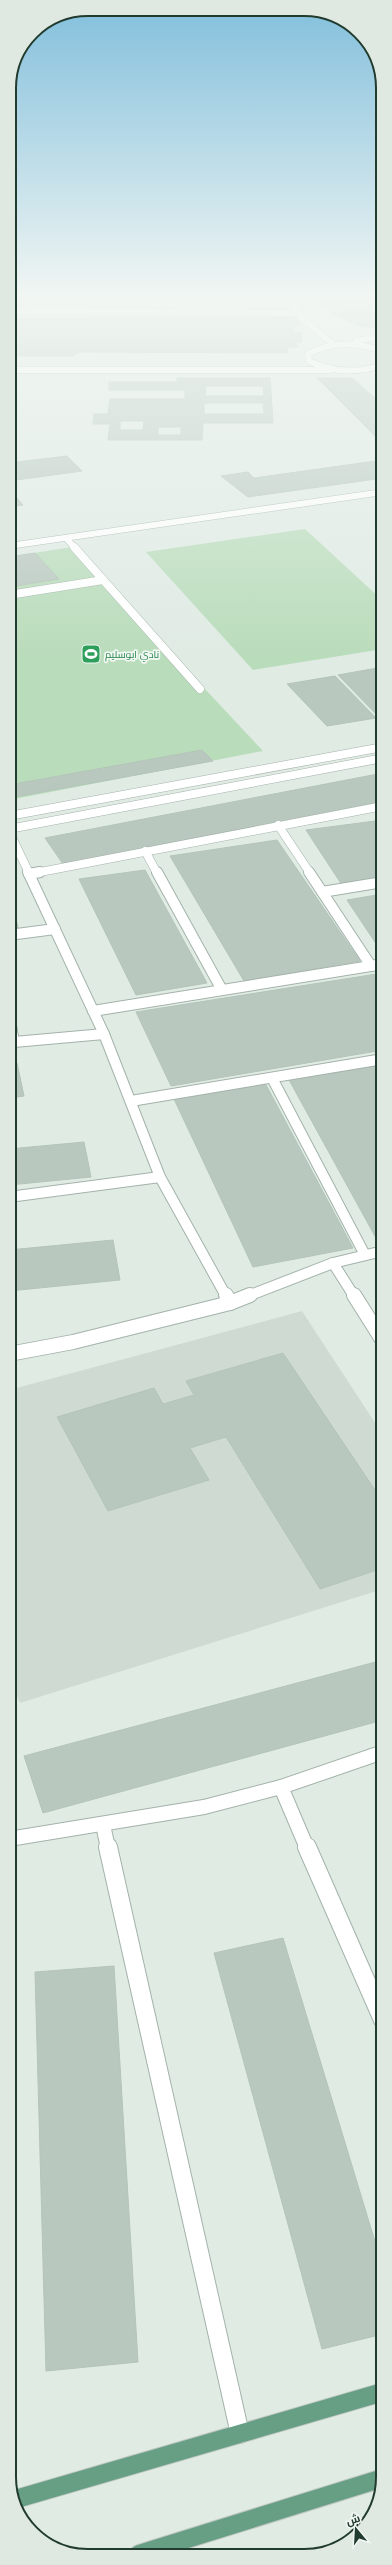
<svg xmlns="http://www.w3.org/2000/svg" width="392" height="2565" font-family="Helvetica,Cairo,sans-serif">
<rect width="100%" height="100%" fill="#e0ebe4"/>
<polygon fill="#cfdbd2" points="302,1311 383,1435 383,1589 20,1703 9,1677 9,1390"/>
<g fill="#b9dcbb">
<polygon points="305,529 383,601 383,649 253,670 146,552"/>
<polygon points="72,547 263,751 9,800 9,557"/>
</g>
<g fill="#b9c8bf" stroke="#b3c4b9" fill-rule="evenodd">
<polygon points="320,298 370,298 373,310 340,310 339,307 321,307"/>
<polygon points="327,307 339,307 340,310 367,310 374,314 383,313 383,328 360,326 333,314"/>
<polygon points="275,315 290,316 289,321 274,321"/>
<polygon points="9,318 289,318 298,319 299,326 294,326 294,333 302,333 301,343 294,342 298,347 288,347 287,353 79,352 73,356 9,356"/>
<path d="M177 378H270L273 423H203L202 440H108L110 424H93L94 414H108L110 399H185V390H109V382H177ZM206 386H263L264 396H205ZM204 403H263L264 414H204ZM120 421H144L143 430H120ZM158 427H181V435H158Z"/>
<polygon points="317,378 352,378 383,405 383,444"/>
<polygon points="67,456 82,471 9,481 9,463"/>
<polygon points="383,460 383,478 248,497 221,476 248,472 254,478"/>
<polygon points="9,489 23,505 9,507"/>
<polygon points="35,553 59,579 9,587 9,557"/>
<polygon points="383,667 383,716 379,717 338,675"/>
<polygon points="335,676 376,718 327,726 287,684"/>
<polygon points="202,750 213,761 9,798 9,785"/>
<polygon points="383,773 383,801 63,864 45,838"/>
<polygon points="383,820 383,879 342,885 306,830"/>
<polygon points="277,840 360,961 244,981 170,856"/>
<polygon points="145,870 207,983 136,995 79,879"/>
<polygon points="383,894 383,954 347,900"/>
<polygon points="9,909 14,909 19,932 9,933"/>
<polygon points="383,973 383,1050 171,1086 136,1012"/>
<polygon points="383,1062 383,1237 376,1238 288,1078"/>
<polygon points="17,1063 24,1096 9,1098 9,1064"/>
<polygon points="265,1083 353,1248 253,1267 174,1099"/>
<polygon points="84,1142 91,1177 9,1185 9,1149"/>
<polygon points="113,1240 120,1280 9,1291 9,1250"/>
<polygon points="283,1353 383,1502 383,1568 320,1589 226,1437 190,1448 209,1480 108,1511 57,1417 154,1388 163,1404 194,1395 186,1381"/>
<polygon points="383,1660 383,1720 43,1813 24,1756"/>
<polygon points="283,1938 383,2268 383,2334 322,2349 214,1953"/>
<polygon points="114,1966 138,2362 46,2371 35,1972"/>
</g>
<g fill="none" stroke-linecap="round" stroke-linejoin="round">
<g stroke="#a3b3aa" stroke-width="7">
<g id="service-far3">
<polyline points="174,298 289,298"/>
<polyline points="27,308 30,298"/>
<polyline points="9,311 298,313"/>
<polyline points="66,538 75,548"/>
</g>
</g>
<g stroke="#a3b3aa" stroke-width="9">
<g id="service-far2">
<polyline points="74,547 200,689"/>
<polyline points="9,595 103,580"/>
</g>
</g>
<g stroke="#a3b3aa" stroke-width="16">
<g id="service-far1">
<polyline points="281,1787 307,1848"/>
<polyline points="103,1825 108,1848"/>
</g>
</g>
<g stroke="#a3b3aa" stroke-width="20">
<g id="service">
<polyline points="108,1847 240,2434"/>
<polyline points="307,1847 383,2020"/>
</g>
</g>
<g stroke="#a3b3aa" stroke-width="7">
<g id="minor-far3">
<polyline points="9,370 331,370"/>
<polyline points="9,546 383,492"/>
</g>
</g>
<g stroke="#a3b3aa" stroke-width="9">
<g id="minor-far2">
<polyline points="9,816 383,747"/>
<polyline points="278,825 310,873"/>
<polyline points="9,829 383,758"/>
<polyline points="9,831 29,873"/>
<polyline points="145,851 157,873"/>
<polyline points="35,873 383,806"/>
</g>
</g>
<g stroke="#a3b3aa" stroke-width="12">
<g id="minor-far1">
<polyline points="28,872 104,1034 160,1177 226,1296"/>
<polyline points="157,872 222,990"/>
<polyline points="309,872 371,966"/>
<polyline points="29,874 40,872"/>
<polyline points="322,892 383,882"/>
<polyline points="9,935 55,929"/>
<polyline points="93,1011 383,964"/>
<polyline points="9,1014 14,1042 104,1034"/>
<polyline points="272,1078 365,1255"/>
<polyline points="131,1101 383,1059"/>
<polyline points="9,1197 160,1177"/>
<polyline points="333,1263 354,1296"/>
<polyline points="248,1296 333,1263 383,1251"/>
</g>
</g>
<g stroke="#a3b3aa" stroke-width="16">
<g id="minor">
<polyline points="226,1295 230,1303"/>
<polyline points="354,1295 383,1341"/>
<polyline points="9,1354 73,1342 230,1303 250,1295"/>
<polyline points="9,1839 204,1807 281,1787 383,1752"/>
</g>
</g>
<g stroke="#a3b3aa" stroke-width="7">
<g id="tertiary">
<polyline points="289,298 302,318 334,345"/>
<polyline points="356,341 383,336"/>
<path d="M383 351C358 342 332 341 308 354L309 361C333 373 358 373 383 365"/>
</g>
</g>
<g stroke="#c1c8c4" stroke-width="20">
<g id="primary">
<polyline points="16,2499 383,2392"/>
<polyline points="139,2554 383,2478"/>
</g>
</g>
<use href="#service-far3" stroke="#fff" stroke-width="6"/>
<use href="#service-far2" stroke="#fff" stroke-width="8"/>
<use href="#service-far1" stroke="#fff" stroke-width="14"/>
<use href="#service" stroke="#fff" stroke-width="18"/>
<use href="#minor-far3" stroke="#fff" stroke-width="6"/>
<use href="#minor-far2" stroke="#fff" stroke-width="8"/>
<use href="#minor-far1" stroke="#fff" stroke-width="10"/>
<use href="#minor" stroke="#fff" stroke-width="14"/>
<use href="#tertiary" stroke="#fff" stroke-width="6"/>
<use href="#primary" stroke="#669f84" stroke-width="18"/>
</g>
<linearGradient id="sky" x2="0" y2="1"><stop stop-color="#82bfdc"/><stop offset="0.45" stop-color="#f1f6f3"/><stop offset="1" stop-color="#f1f6f3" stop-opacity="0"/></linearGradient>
<rect width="392" height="657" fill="url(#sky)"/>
<defs>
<g id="stadium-square" transform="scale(1)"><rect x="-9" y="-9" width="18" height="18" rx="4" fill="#2e9e5b" stroke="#f1f7f2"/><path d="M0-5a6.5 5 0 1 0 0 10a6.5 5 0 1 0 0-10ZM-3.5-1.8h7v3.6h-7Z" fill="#fff"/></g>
</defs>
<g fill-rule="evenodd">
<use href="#stadium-square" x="91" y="654"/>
</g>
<g text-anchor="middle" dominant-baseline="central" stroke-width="3.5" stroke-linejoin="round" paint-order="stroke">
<g font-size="10" fill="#27864d" stroke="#f1f7f2" text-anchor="start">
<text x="105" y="654">نادي ابوسليم</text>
</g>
</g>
<path d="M0 0H392V2565H0ZM88 16H304A72 72 0 0 1 376 88V2477A72 72 0 0 1 304 2549H88A72 72 0 0 1 16 2477V88A72 72 0 0 1 88 16Z" fill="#e0e8e2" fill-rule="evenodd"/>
<path fill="none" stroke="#213b2e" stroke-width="2" d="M88 16H304A72 72 0 0 1 376 88V2477A72 72 0 0 1 304 2549H88A72 72 0 0 1 16 2477V88A72 72 0 0 1 88 16Z"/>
<g transform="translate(356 2529) rotate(342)" stroke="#f1f7f2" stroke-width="3" paint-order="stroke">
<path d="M0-3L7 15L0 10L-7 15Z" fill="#213b2e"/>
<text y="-6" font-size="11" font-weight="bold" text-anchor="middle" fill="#213b2e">ش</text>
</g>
</svg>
